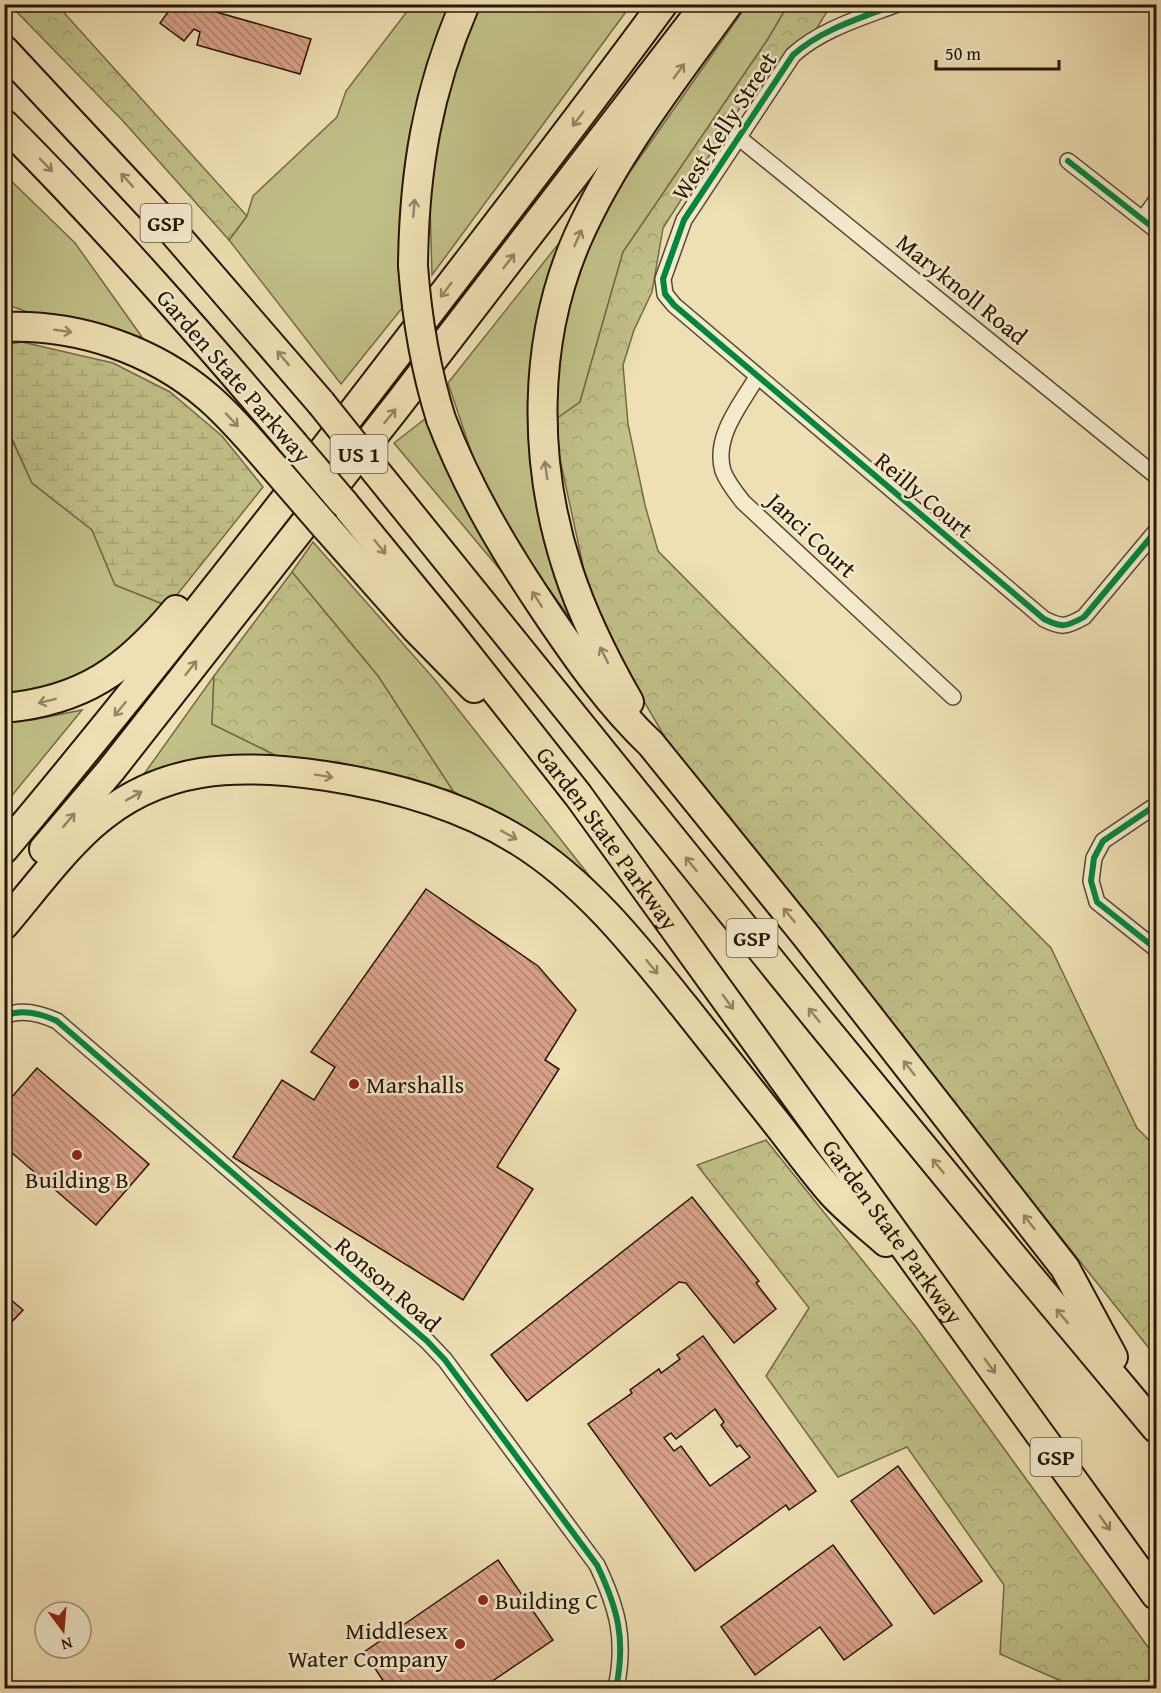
<svg xmlns="http://www.w3.org/2000/svg" width="1161" height="1693" font-family="'Gentium Book Plus',serif">
<defs>
<pattern id="forest-crowns" width="20" height="18" patternUnits="userSpaceOnUse" patternTransform="scale(1.5)"><rect width="20" height="18" fill="#c0c087"/><path d="M2 6a3 3 0 1 1 6 0M12 15a3 3 0 1 1 6 0" fill="none" stroke="#a5a473"/></pattern>
<pattern id="wetland-marsh" width="20" height="14" patternUnits="userSpaceOnUse" patternTransform="scale(1.5)"><rect width="20" height="14" fill="#c0c087"/><path d="M1 5h8M5 5V1M11 12h8M15 12V8" fill="none" stroke="#a5a473"/></pattern>
<pattern id="building-back-hatch" width="6" height="6" patternUnits="userSpaceOnUse" patternTransform="scale(1.5)"><rect width="6" height="6" fill="#d9a18a"/><path d="M-1 5l2 2M0 0l6 6M5-1l2 2" fill="none" stroke="#b0826e"/></pattern>
</defs>
<rect width="100%" height="100%" fill="#eedfb4"/>
<filter id="stains"><feTurbulence type="fractalNoise" baseFrequency=".00333" numOctaves="4"/><feColorMatrix values="0 0 0 0 .2 0 0 0 0 .09 0 0 0 0 .02 0 0 0 .5 -.17"/></filter>
<radialGradient id="worn" r=".72"><stop offset=".6" stop-color="#630" stop-opacity="0"/><stop offset="1" stop-color="#630" stop-opacity=".3"/></radialGradient>
<g fill="#c0c087" stroke="#736b44" stroke-width="1.5">
<polygon points="412,5 456,5 407,302 341,384 229,240 247,216 253,196 337,117 346,91"/>
<polygon points="479,5 631,5 432,275 429,171 451,84"/>
<polygon points="747,5 788,5 768,39 623,252 580,402 552,422 560,332 590,244 617,190"/>
<polygon points="4,174 75,243 142,337 44,318 5,304"/>
<polygon points="575,223 542,326 582,635 531,564 482,484 448,383"/>
<polygon points="425,419 502,572 394,443"/>
<polygon points="4,423 32,483 92,530 115,585 168,606 83,680 4,695"/>
<polygon points="313,542 435,680 595,883 453,791 378,676 292,572"/>
<polygon points="214,676 212,724 281,758 139,781"/>
<polygon points="82,710 5,804 5,720 32,720"/>
</g>
<g fill="url(#forest-crowns)" stroke="#736b44" stroke-width="1.5">
<polygon points="10,5 57,5 247,216 229,240 123,121"/>
<polygon points="788,5 831,5 817,28 750,92 663,228 652,292 634,330 623,365 628,424 645,505 658,551 1051,948 1137,1128 1156,1147 1156,1357 670,746 611,645 584,570 552,422 580,402 623,252 768,39"/>
<polygon points="292,572 378,676 453,791 281,758 212,724 214,676"/>
<polygon points="766,1140 915,1326 1156,1658 1156,1688 1077,1688 1000,1654 1004,1585 907,1447 838,1477 766,1376 809,1308 697,1165"/>
</g>
<polygon fill="url(#wetland-marsh)" stroke="#736b44" stroke-width="1.5" points="22,342 113,363 170,392 222,436 263,487 168,606 115,585 92,530 32,483 5,423 4,345"/>
<g fill="url(#building-back-hatch)" stroke="#261600" stroke-width="1.5" fill-rule="evenodd">
<polygon points="149,4 164,4 153,11"/>
<polygon points="165,4 206,4 210,8 209,10 311,39 300,74 197,45 200,32 194,29 184,41 160,23 171,8"/>
<polygon points="426,889 538,966 576,1010 545,1060 559,1069 497,1167 533,1189 463,1300 233,1157 282,1080 314,1100 335,1067 311,1052"/>
<polygon points="37,1068 149,1164 96,1225 4,1146 4,1106"/>
<polygon points="692,1197 759,1281 756,1283 776,1309 734,1343 686,1283 679,1282 527,1401 491,1355"/>
<polygon points="4,1294 23,1310 4,1330"/>
<path d="M703 1336 816 1491 789 1510 786 1505 695 1571 588 1424 632 1393 630 1390 659 1369 661 1373 680 1359 677 1355ZM715 1409 724 1422 721 1425 737 1447 740 1445 750 1457 710 1486 681 1446 674 1451 664 1438 671 1433 676 1439Z"/>
<polygon points="898,1466 982,1581 934,1614 851,1501"/>
<polygon points="833,1545 892,1625 844,1660 820,1627 755,1675 721,1627"/>
<polygon points="498,1560 553,1640 482,1688 388,1688 364,1652"/>
</g>
<g fill="none" stroke-linecap="round" stroke-linejoin="round">
<g stroke="#58482d" stroke-width="18">
<g id="street">
<path d="M897 4C861 18 822 29 793 55L684 220 663 279 665 294 674 305 1044 619C1062 628 1066 627 1084 617L1156 531"/>
<polyline points="738,137 1156,476"/>
<polyline points="1068,161 1156,230"/>
<polyline points="1143,219 1156,201"/>
<path d="M757 377C741 404 713 437 723 471 727 482 736 493 743 502L953 697"/>
<polyline points="1156,805 1103,841 1094,858 1091,881 1097,902 1156,949"/>
<path d="M4 1016C22 1008 40 1013 57 1021L427 1341 445 1360 597 1565C618 1609 626 1640 616 1688"/>
</g>
</g>
<g stroke="#261600" stroke-width="32">
<g id="highway">
<polyline points="4,50 169,227 321,403"/>
<path d="M4 124C105 225 199 333 292 442"/>
<path d="M413 266C414 172 427 92 465 4"/>
<path d="M4 327C78 324 154 350 209 398 232 418 252 442 272 465"/>
<path d="M441 419C468 490 506 553 548 615 579 661 611 706 651 744L807 937 1065 1268 1113 1357"/>
<polyline points="369,463 821,1023 1019,1264 1156,1428"/>
<path id="s1" d="M343 502 447 629 578 795 1156 1595"/>
<polyline points="325,526 416,629 474,688"/>
<path d="M629 702C605 660 583 616 568 570 533 463 532 341 578 237 616 152 674 79 728 4"/>
<path d="M4 708C83 701 127 669 176 610"/>
<path d="M4 849C145 681 279 509 412 335 496 225 581 116 663 4"/>
<polyline points="44,849 111,770 397,406 706,4"/>
<path d="M4 925C32 892 59 855 91 826 159 764 239 763 326 776 392 786 461 805 519 841 585 882 635 945 683 1005 716 1047 749 1088 782 1130 798 1151 814 1172 831 1192 847 1210 868 1226 886 1242"/>
</g>
</g>
<use href="#street" stroke="#f4eace" stroke-width="15"/>
<use href="#highway" stroke="#eedfb4" stroke-width="28"/>
<g stroke="#261600" stroke-width="32" stroke-linecap="butt">
<g id="highway-bridge">
<path d="M413 266C417 319 425 368 441 419"/>
<polyline points="321,403 369,463"/>
<polyline points="292,442 343,502"/>
<polyline points="272,465 325,526"/>
</g>
</g>
<use href="#highway-bridge" stroke="#eedfb4" stroke-width="28"/>
<g stroke="#f4eace" stroke-width="10">
<g id="cycleway">
<path d="M897 4C861 18 822 29 793 55L684 220 663 279 665 294 674 305 1044 619C1062 628 1066 627 1084 617L1156 531"/>
<polyline points="1068,161 1156,230"/>
<polyline points="1156,805 1103,841 1094,858 1091,881 1097,902 1156,949"/>
<path d="M4 1016C22 1008 40 1013 57 1021L427 1341 445 1360 597 1565C618 1609 626 1640 616 1688"/>
</g>
</g>
<use href="#cycleway" stroke="#00873e" stroke-width="6"/>
</g>
<defs><path id="oneway-shaft" d="M-6 0H5M1.5-3L5.5 0L1.5 3" fill="none" stroke-width="1.6" stroke-linecap="round" stroke-linejoin="round" transform="scale(1.5)"/></defs>
<g stroke="#948563">
<use href="#oneway-shaft" transform="translate(679 71) rotate(-54)"/>
<use href="#oneway-shaft" transform="translate(578 119) rotate(127)"/>
<use href="#oneway-shaft" transform="translate(46 165) rotate(46)"/>
<use href="#oneway-shaft" transform="translate(127 180) rotate(-132)"/>
<use href="#oneway-shaft" transform="translate(414 208) rotate(-85)"/>
<use href="#oneway-shaft" transform="translate(578 238) rotate(-66)"/>
<use href="#oneway-shaft" transform="translate(509 261) rotate(-52)"/>
<use href="#oneway-shaft" transform="translate(446 290) rotate(127)"/>
<use href="#oneway-shaft" transform="translate(63 331) rotate(9)"/>
<use href="#oneway-shaft" transform="translate(283 358) rotate(-130)"/>
<use href="#oneway-shaft" transform="translate(390 416) rotate(-51)"/>
<use href="#oneway-shaft" transform="translate(232 420) rotate(47)"/>
<use href="#oneway-shaft" transform="translate(546 470) rotate(-98)"/>
<use href="#oneway-shaft" transform="translate(380 547) rotate(51)"/>
<use href="#oneway-shaft" transform="translate(537 599) rotate(-123)"/>
<use href="#oneway-shaft" transform="translate(604 655) rotate(-116)"/>
<use href="#oneway-shaft" transform="translate(191 668) rotate(-52)"/>
<use href="#oneway-shaft" transform="translate(47 701) rotate(166)"/>
<use href="#oneway-shaft" transform="translate(120 709) rotate(129)"/>
<use href="#oneway-shaft" transform="translate(324 776) rotate(9)"/>
<use href="#oneway-shaft" transform="translate(134 796) rotate(-29)"/>
<use href="#oneway-shaft" transform="translate(69 820) rotate(-50)"/>
<use href="#oneway-shaft" transform="translate(509 835) rotate(29)"/>
<use href="#oneway-shaft" transform="translate(691 864) rotate(-129)"/>
<use href="#oneway-shaft" transform="translate(789 915) rotate(-129)"/>
<use href="#oneway-shaft" transform="translate(652 967) rotate(51)"/>
<use href="#oneway-shaft" transform="translate(728 1002) rotate(54)"/>
<use href="#oneway-shaft" transform="translate(814 1015) rotate(-129)"/>
<use href="#oneway-shaft" transform="translate(909 1068) rotate(-128)"/>
<use href="#oneway-shaft" transform="translate(938 1166) rotate(-129)"/>
<use href="#oneway-shaft" transform="translate(1029 1222) rotate(-128)"/>
<use href="#oneway-shaft" transform="translate(1062 1316) rotate(-130)"/>
<use href="#oneway-shaft" transform="translate(990 1366) rotate(54)"/>
<use href="#oneway-shaft" transform="translate(1105 1523) rotate(54)"/>
</g>
<g fill="#8f2418" stroke="#f4eace" stroke-width="2">
<circle cx="354" cy="1084" r="6"/>
<circle cx="77" cy="1155" r="6"/>
<circle cx="483" cy="1600" r="6"/>
<circle cx="460" cy="1644" r="6"/>
</g>
<g text-anchor="middle" dominant-baseline="central" stroke-width="5" stroke-linejoin="round" paint-order="stroke">
<g fill="#f4eace" stroke="#64563e" stroke-width="1.5">
<rect x="140.5" y="204" width="51" height="38" rx="4.5"/>
<rect x="330.5" y="435" width="57" height="38" rx="4.5"/>
<rect x="726.5" y="919" width="51" height="38" rx="4.5"/>
<rect x="1030.5" y="1438" width="51" height="38" rx="4.5"/>
</g>
<g font-size="22" font-weight="bold" fill="#261600">
<text x="166" y="223">GSP</text>
<text x="359" y="454">US 1</text>
<text x="752" y="938">GSP</text>
<text x="1056" y="1457">GSP</text>
</g>
<g font-size="24" fill="#261600" stroke="#f4eace">
<text transform="translate(724 126) rotate(-57)">West Kelly Street</text>
<text transform="translate(962 289) rotate(39)">Maryknoll Road</text>
<text transform="translate(234 376) rotate(49)">Garden State Parkway</text>
<text transform="translate(924 495) rotate(40)">Reilly Court</text>
<text transform="translate(812 535) rotate(43)">Janci Court</text>
<text stroke="none"><textPath href="#s1" startOffset="428">Garden State Parkway</textPath></text>
<text stroke="none"><textPath href="#s1" startOffset="914">Garden State Parkway</textPath></text>
<text transform="translate(388 1284) rotate(41)">Ronson Road</text>
</g>
<g font-size="24" fill="#261600" stroke="#f4eace" text-anchor="start">
<text x="366" y="1084">Marshalls</text>
<text x="77" y="1179" text-anchor="middle">Building B</text>
<text x="495" y="1600">Building C</text>
<text x="448" y="1630" text-anchor="end">Middlesex<tspan x="448" dy="28">Water Company</tspan></text>
</g>
</g>
<rect width="1161" height="1693" fill="none" stroke="#eedfb4" stroke-width="24"/>
<rect x="6" y="6" width="1149" height="1681" fill="none" stroke="#261600" stroke-width="3"/>
<rect x="12" y="12" width="1137" height="1669" fill="none" stroke="#261600" stroke-width="1.5"/>
<g transform="translate(63 1630) rotate(164)"><circle r="28" fill="#f4eace" stroke="#a2957c" stroke-width="1.5"/>
<path d="M0-4.5L10 22L0 15L-10 22Z" fill="#8f2418"/>
<text y="-9" font-size="16" font-weight="bold" text-anchor="middle" fill="#261600">N</text>
</g>
<path d="M936 60v9h123v-9" fill="none" stroke="#261600" stroke-width="3"/>
<text x="945" y="60" font-size="18" fill="#261600" stroke="#f4eace" stroke-width="4.5" paint-order="stroke">50 m</text>
<rect width="100%" height="100%" filter="url(#stains)"/>
<rect width="100%" height="100%" fill="url(#worn)"/>
</svg>
